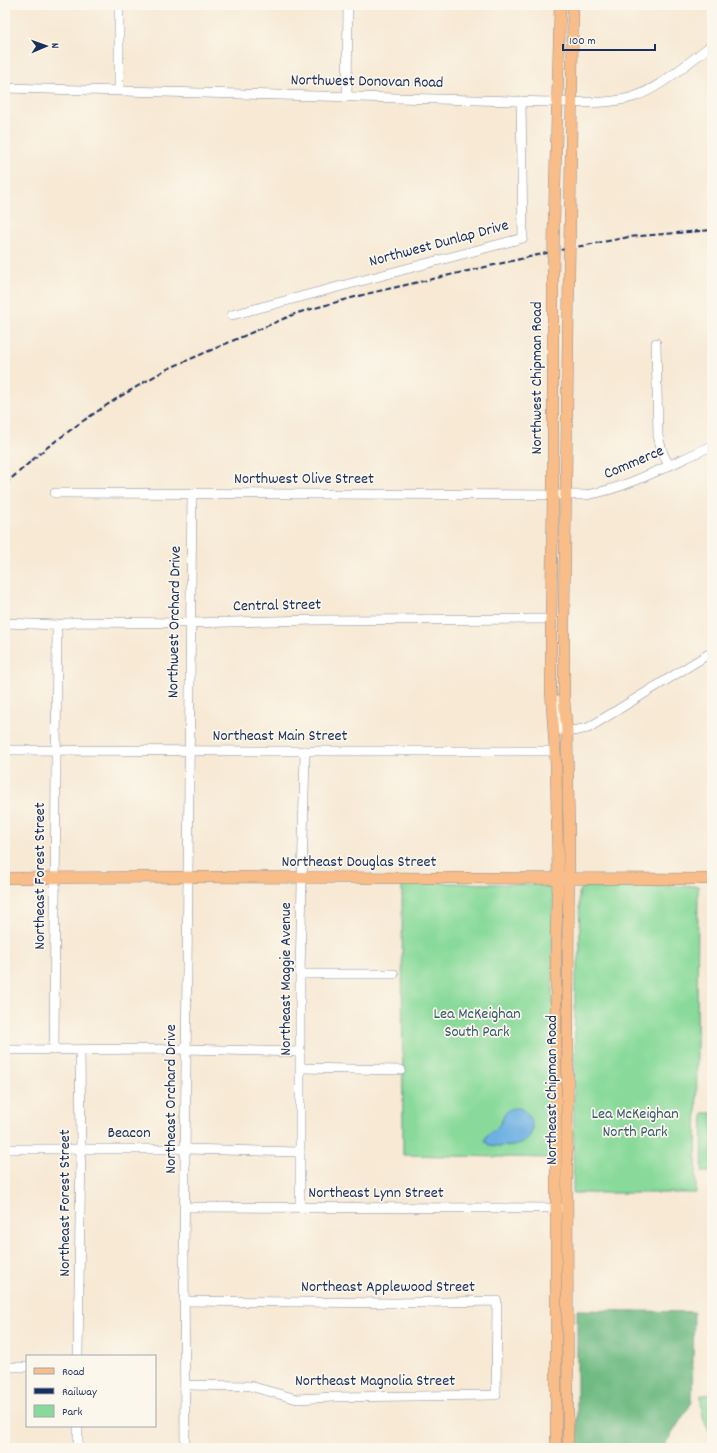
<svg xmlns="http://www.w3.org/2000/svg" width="717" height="1453" font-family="Dekko,sans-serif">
<rect width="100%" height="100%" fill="#fbf7ec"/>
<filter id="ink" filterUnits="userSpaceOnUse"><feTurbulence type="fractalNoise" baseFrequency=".025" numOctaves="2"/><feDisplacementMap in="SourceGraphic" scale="8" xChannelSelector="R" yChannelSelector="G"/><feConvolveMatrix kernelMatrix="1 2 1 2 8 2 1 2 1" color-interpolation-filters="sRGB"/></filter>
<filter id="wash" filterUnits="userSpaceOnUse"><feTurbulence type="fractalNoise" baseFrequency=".012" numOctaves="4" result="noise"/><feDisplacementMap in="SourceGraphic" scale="16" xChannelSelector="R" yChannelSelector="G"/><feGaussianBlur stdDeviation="0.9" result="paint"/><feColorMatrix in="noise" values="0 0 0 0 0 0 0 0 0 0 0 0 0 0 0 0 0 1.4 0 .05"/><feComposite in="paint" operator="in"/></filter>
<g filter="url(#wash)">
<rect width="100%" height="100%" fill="#f7e9d4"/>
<g fill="#89da9a" stroke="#52847c">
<polygon points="402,882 553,885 552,1158 403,1155"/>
<polygon points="583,886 698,886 696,1193 573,1193 575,980 580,952 579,891"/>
<polygon points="703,1113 712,1113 712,1172 702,1172"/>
<path d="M701 1395H712V1436C703 1423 701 1411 701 1395Z"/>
</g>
<polygon fill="#6eba82" stroke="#447470" points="577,1310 694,1312 692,1402 664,1446 664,1448 577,1448"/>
<path fill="#6db0e2" stroke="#4470a0" d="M519 1108C531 1113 537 1129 527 1140 518 1148 500 1147 490 1145L485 1141C486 1132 494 1132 499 1125 503 1121 503 1115 507 1111 510 1108 515 1108 519 1108Z"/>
</g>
<g filter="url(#ink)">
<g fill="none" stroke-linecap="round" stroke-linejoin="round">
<g stroke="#898c99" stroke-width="10">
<g id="minor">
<path d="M5 88 550 102C577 102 606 105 633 97 661 88 688 62 712 45"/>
<polyline points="119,90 119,5"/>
<polyline points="347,97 348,5"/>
<polyline points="232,315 523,238 521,101"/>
<polyline points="656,343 658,436 663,454 669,465"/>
<path d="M55 493 586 495C629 488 672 463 712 446"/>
<polyline points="5,623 57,625 75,622 190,623 317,620 551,619"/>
<polyline points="556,700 560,730 567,732 588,728 712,652"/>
<polyline points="5,750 272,751 555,751"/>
<polyline points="300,974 394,974"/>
<polyline points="5,1050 186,1049 300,1052"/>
<polyline points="54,1050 57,625"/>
<polyline points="301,1068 401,1070"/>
<polyline points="5,1149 186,1149 300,1152"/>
<polyline points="185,1207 561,1208"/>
<polyline points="300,1207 300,974 305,751"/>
<polyline points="184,1301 394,1303 497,1301 496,1395 333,1397 297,1399 250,1386 185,1385"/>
<polyline points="78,1356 81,1148 80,1050"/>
<polyline points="5,1367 27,1367"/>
<polyline points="78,1426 78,1448"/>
<polyline points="185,1448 184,1255 192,494"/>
</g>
</g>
<g stroke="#898c99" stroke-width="12">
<g id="major">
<polyline points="570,220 573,5"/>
<polyline points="554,222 560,5"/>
<polyline points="553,275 553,496 551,619 551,691 556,765 558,878 556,934 556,1448"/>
<polyline points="5,878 188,877 712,879"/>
<polyline points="568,1448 567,1169 569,831 567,732 564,699 564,621 569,272"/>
</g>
</g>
<use href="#minor" stroke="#fff" stroke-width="9"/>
<use href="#major" stroke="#f8bd88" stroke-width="11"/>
<polyline stroke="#1b2f5e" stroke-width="2" stroke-dasharray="6 3" stroke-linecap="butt" points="5,484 45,449 80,423 116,399 165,370 297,313 366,294 560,250 629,237 712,230"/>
<g stroke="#898c99" stroke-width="12" stroke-linecap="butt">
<g id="major-bridge">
<polyline points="569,272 570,220"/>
<polyline points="553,275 554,222"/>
</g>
</g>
<use href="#major-bridge" stroke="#f8bd88" stroke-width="11"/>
</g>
</g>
<g text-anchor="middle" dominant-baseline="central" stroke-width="3.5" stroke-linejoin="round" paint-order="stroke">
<g font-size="16" fill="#1b2f5e" stroke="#fbf7ec">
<text transform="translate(367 82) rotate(1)">Northwest Donovan Road</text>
<text transform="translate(439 244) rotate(-15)">Northwest Dunlap Drive</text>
<text transform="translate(537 378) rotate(-90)">Northwest Chipman Road</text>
<text transform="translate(634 463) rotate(-23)">Commerce</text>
<text x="304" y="479">Northwest Olive Street</text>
<text transform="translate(277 606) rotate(-1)">Central Street</text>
<text transform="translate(175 622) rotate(-89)">Northwest Orchard Drive</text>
<text x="280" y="736">Northeast Main Street</text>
<text x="359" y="862">Northeast Douglas Street</text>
<text transform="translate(40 876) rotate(-90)">Northeast Forest Street</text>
<text transform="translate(286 979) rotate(-90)">Northeast Maggie Avenue</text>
<text transform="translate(552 1090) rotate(-90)">Northeast Chipman Road</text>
<text transform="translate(171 1099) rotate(-90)">Northeast Orchard Drive</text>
<text x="129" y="1133">Beacon</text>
<text x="376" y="1193">Northeast Lynn Street</text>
<text transform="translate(65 1203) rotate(-90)">Northeast Forest Street</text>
<text x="388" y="1287">Northeast Applewood Street</text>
<text x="375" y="1381">Northeast Magnolia Street</text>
</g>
<g font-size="16" fill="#365a6d" stroke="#fbf7ec">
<text x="477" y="1014">Lea McKeighan<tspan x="477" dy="18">South Park</tspan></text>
<text x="635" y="1114">Lea McKeighan<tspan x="635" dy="18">North Park</tspan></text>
</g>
</g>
<rect width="717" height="1453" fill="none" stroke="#fbf7ec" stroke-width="20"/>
<rect x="26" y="1355" width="130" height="72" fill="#fbf7ec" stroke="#a1a7b3"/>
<rect x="34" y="1368" width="20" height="6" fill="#f8bd88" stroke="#a1a7b3"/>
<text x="62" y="1375" font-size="12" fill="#1b2f5e">Road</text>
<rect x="34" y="1388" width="20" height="6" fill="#1b2f5e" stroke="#a1a7b3"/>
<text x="62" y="1395" font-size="12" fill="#1b2f5e">Railway</text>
<rect x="34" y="1405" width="20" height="12" fill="#89da9a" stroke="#a1a7b3"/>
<text x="62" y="1415" font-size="12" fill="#1b2f5e">Park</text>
<g transform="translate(46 46) rotate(88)" stroke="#fbf7ec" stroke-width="3" paint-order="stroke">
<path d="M0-3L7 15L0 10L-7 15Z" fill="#1b2f5e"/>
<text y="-6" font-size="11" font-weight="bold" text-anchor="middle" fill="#1b2f5e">N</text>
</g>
<path d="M563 44v6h92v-6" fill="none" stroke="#1b2f5e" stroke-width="2"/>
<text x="569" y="44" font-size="12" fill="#1b2f5e" stroke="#fbf7ec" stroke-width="3" paint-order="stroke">100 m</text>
</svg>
